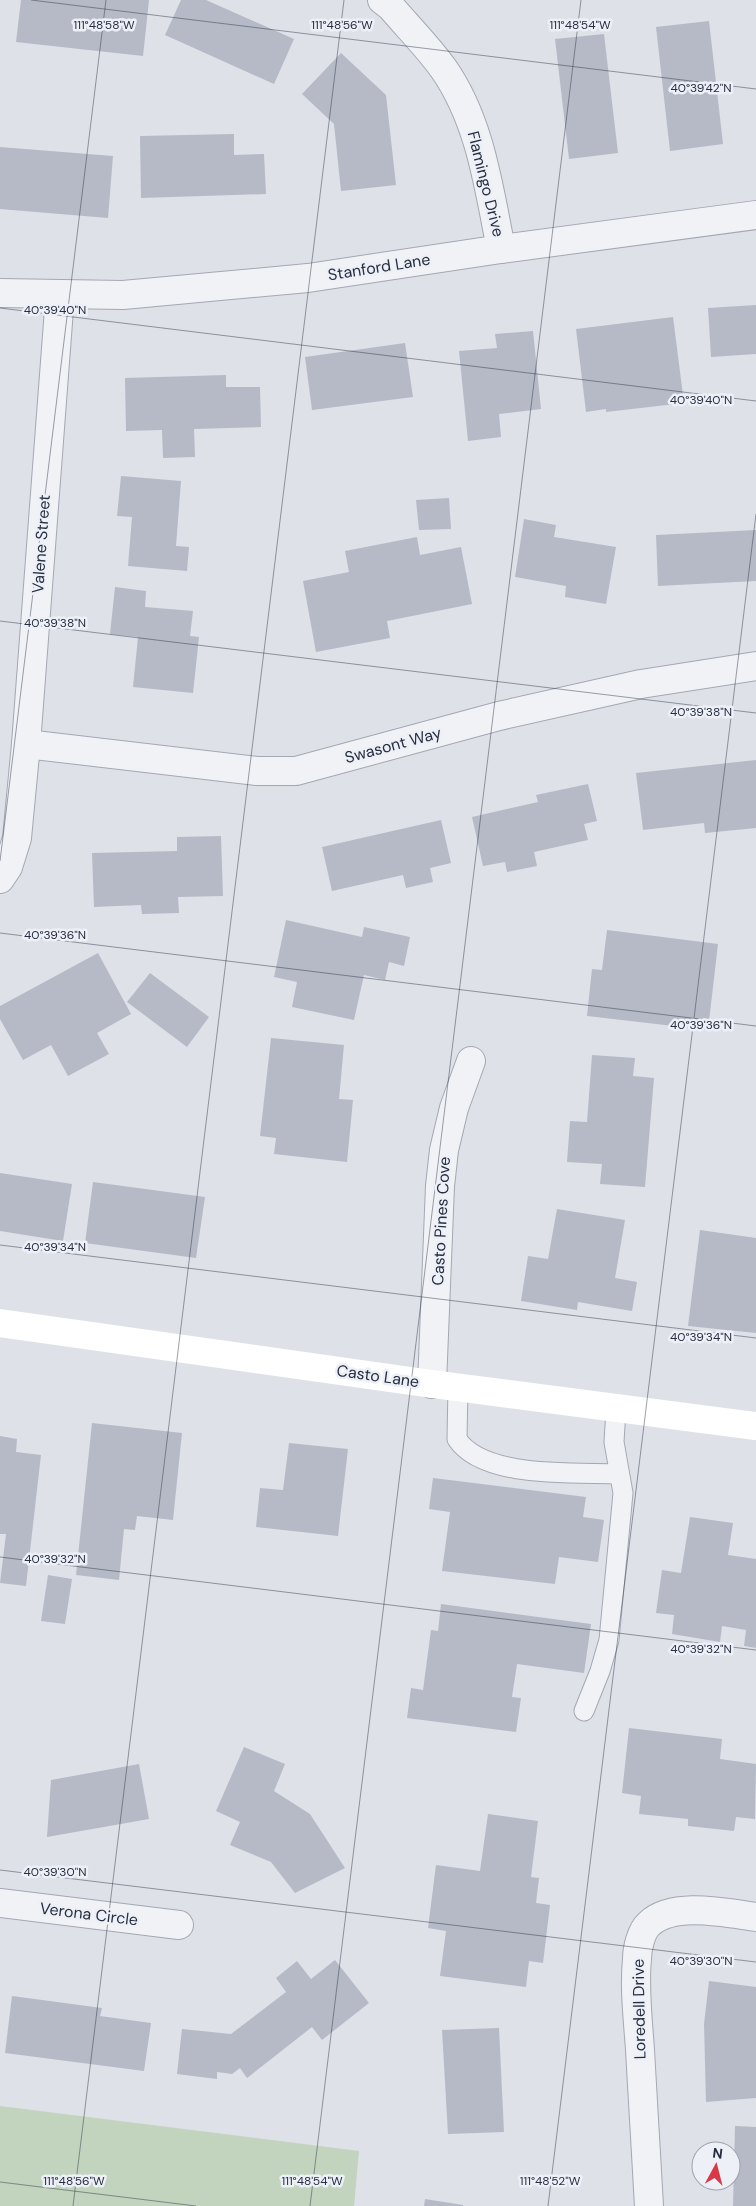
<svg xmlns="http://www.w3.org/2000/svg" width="756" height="2206" font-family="'DM Sans',sans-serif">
<rect width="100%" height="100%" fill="#dee1e8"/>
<polygon fill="#c2d3be" points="0,2106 359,2151 354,2206 0,2206"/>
<g fill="#b5bac6">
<polygon points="21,0 149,0 143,56 16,42"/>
<polygon points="181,0 206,0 294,39 274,84 165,35"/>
<polygon points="709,21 723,144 670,151 656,27"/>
<polygon points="604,34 618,153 569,159 555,39"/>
<polygon points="341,53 386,95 396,185 341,191 334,124 302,94"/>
<polygon points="234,134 234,155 264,154 266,194 141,198 140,136"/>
<polygon points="0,147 113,156 108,218 0,209"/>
<polygon points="756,305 756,354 711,357 708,308"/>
<polygon points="673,317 684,403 606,412 606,409 586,412 576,329"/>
<polygon points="533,331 541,409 499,414 501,437 468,441 459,351 497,348 495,334"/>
<polygon points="405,343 413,397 312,410 305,357"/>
<polygon points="226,375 226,387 260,387 261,427 194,429 195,457 163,458 162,430 126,431 125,378"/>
<polygon points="121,476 181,481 176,546 189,547 187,571 128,566 132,517 117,516"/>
<polygon points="449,498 451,529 419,530 416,500"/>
<polygon points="524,519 556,525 554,537 616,547 606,604 565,597 566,586 515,577"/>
<polygon points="756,530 756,581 658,586 656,535"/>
<polygon points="417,537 420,555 461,547 472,604 387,621 390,638 316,652 303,581 349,572 345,551"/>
<polygon points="115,587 146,591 145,607 193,611 190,636 199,637 193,693 133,687 138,637 110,634"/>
<polygon points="756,760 756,828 705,833 704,823 643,830 636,773"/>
<polygon points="588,784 597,821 584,824 588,840 534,852 537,866 507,872 505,862 483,866 472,817 538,802 536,795"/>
<polygon points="441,820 451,863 430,868 433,882 406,888 403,875 332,891 322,847"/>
<polygon points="221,836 223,896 178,897 179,913 142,914 141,905 94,907 92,853 177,851 177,837"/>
<polygon points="286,920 362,937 364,927 410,937 404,966 389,962 385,980 364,975 354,1020 292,1007 297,982 274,977"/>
<polygon points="607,930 718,944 708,1030 587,1016 592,969 602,970"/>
<polygon points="98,953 131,1014 97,1033 109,1054 68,1076 51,1045 23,1060 0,1019 0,1006"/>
<polygon points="150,973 209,1017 187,1047 127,1002"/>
<polygon points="271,1038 344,1045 339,1099 353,1100 347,1162 274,1154 276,1138 260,1136"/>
<polygon points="592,1055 635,1058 633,1076 654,1078 645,1187 600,1184 602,1164 567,1162 570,1121 587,1122"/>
<polygon points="0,1173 72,1184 63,1241 0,1231"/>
<polygon points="93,1182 205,1197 196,1258 85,1243"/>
<polygon points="557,1209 625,1220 615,1278 637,1282 632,1311 578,1302 577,1310 521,1301 528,1256 548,1259"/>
<polygon points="700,1230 756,1238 756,1333 688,1326"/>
<polygon points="92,1423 182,1433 173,1520 137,1516 135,1530 124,1529 119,1580 76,1575"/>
<polygon points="0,1436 17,1439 16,1452 41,1455 26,1586 0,1583 6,1534 0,1534"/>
<polygon points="289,1443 348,1449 338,1536 256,1527 260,1488 283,1490"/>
<polygon points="433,1478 586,1497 583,1517 604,1520 598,1562 559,1557 555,1584 442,1571 450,1512 429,1509"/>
<polygon points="690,1517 733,1523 728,1555 756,1559 756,1648 744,1646 746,1630 722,1626 720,1642 672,1634 674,1615 656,1613 662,1570 681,1573"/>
<polygon points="48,1575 72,1579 65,1624 41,1621"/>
<polygon points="441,1604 591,1624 584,1673 517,1664 512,1697 521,1698 516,1732 407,1718 411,1688 423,1690 431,1630 438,1631"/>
<polygon points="629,1728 722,1739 720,1759 756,1764 755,1819 736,1817 734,1831 688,1826 688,1819 639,1814 641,1796 622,1793"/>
<polygon points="244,1747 285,1764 274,1791 310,1814 345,1868 295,1893 271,1862 230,1845 240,1822 216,1811"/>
<polygon points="139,1764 149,1819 47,1837 51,1780"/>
<polygon points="488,1814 538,1821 531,1877 539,1878 536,1903 550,1905 543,1963 529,1961 526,1987 440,1976 446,1931 428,1928 436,1865 480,1871"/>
<polygon points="335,1960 369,2003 322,2040 312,2027 247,2078 240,2068 232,2074 217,2072 217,2079 177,2074 182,2029 231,2034 286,1992 276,1978 297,1961 311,1979"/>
<polygon points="709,1981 756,1987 756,2098 706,2102 704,2024"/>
<polygon points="12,1996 102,2008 100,2016 151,2023 144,2071 5,2053"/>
<polygon points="499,2028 504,2132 448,2134 442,2030"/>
<polygon points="735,2126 756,2127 756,2206 733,2206"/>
<polygon points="425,2199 463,2205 463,2206 424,2206"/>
</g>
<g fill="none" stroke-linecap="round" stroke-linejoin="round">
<g stroke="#a3a8b2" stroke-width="21">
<g id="lane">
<path d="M458 1387 457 1439C483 1479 576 1472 619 1474"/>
<polyline points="584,1711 600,1671 609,1640 623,1493 614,1442 616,1409"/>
</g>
</g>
<g stroke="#a3a8b2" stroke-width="30">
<g id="street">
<path d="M382 0 391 7C408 27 428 47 443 68 480 120 489 188 501 249"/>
<polyline points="0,293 123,295 308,278 501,249 756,215"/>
<polyline points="26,744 257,771 296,771 499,716 641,684 756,666"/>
<polyline points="0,879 8,867 17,838 26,744 60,296"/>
<polyline points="432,1384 440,1186 444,1150 454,1108 471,1061"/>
<polyline points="0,1903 179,1925"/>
<path d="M649 2206C646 2154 643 2102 640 2050 638 2020 634 1989 637 1959 637 1949 641 1931 649 1924 673 1901 726 1913 756 1917"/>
</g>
</g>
<use href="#lane" stroke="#f1f2f6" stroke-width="19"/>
<use href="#street" stroke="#f1f2f6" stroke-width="28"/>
<polyline stroke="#fff" stroke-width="28" points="0,1323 432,1384 756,1426"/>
</g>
<path fill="none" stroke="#262e40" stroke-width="1" stroke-opacity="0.45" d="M31 0 756 89M0 308 756 401M0 621 756 713M0 861 106 0M0 933 756 1026M0 1245 756 1338M0 1557 756 1650M0 1870 756 1962M0 2182 196 2206M73 2206 344 0M310 2206 581 0M548 2206 756 514"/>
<g text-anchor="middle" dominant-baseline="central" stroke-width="5" stroke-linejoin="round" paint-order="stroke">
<g font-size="16" fill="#262e40" stroke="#edf0f6">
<text transform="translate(486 184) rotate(76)">Flamingo Drive</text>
<text transform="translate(379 267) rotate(-9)">Stanford Lane</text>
<text transform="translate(41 544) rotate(-86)">Valene Street</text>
<text transform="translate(393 745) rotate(-15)">Swasont Way</text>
<text transform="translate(441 1221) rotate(-87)">Casto Pines Cove</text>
<text transform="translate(378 1376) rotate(8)">Casto Lane</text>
<text transform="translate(89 1914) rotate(7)">Verona Circle</text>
<text transform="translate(639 2009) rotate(-91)">Loredell Drive</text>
</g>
</g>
<g font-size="12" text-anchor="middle" fill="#262e40" stroke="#edf0f6" stroke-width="5" stroke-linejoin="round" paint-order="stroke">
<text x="104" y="29">111°48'58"W</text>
<text x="342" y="29">111°48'56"W</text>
<text x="580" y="29">111°48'54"W</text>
<text x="701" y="92">40°39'42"N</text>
<text x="55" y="314">40°39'40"N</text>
<text x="701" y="404">40°39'40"N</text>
<text x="55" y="627">40°39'38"N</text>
<text x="701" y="716">40°39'38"N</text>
<text x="55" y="939">40°39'36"N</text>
<text x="701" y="1029">40°39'36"N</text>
<text x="55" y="1251">40°39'34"N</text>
<text x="701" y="1341">40°39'34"N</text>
<text x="55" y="1563">40°39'32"N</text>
<text x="701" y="1653">40°39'32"N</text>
<text x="55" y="1876">40°39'30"N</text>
<text x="701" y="1965">40°39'30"N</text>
<text x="74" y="2185">111°48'56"W</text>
<text x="312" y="2185">111°48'54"W</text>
<text x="550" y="2185">111°48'52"W</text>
</g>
<g transform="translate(716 2166) rotate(7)"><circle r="24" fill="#edf0f6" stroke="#9da2ad"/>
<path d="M0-4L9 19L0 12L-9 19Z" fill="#d73946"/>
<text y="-8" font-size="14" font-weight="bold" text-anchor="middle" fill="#262e40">N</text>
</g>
</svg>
